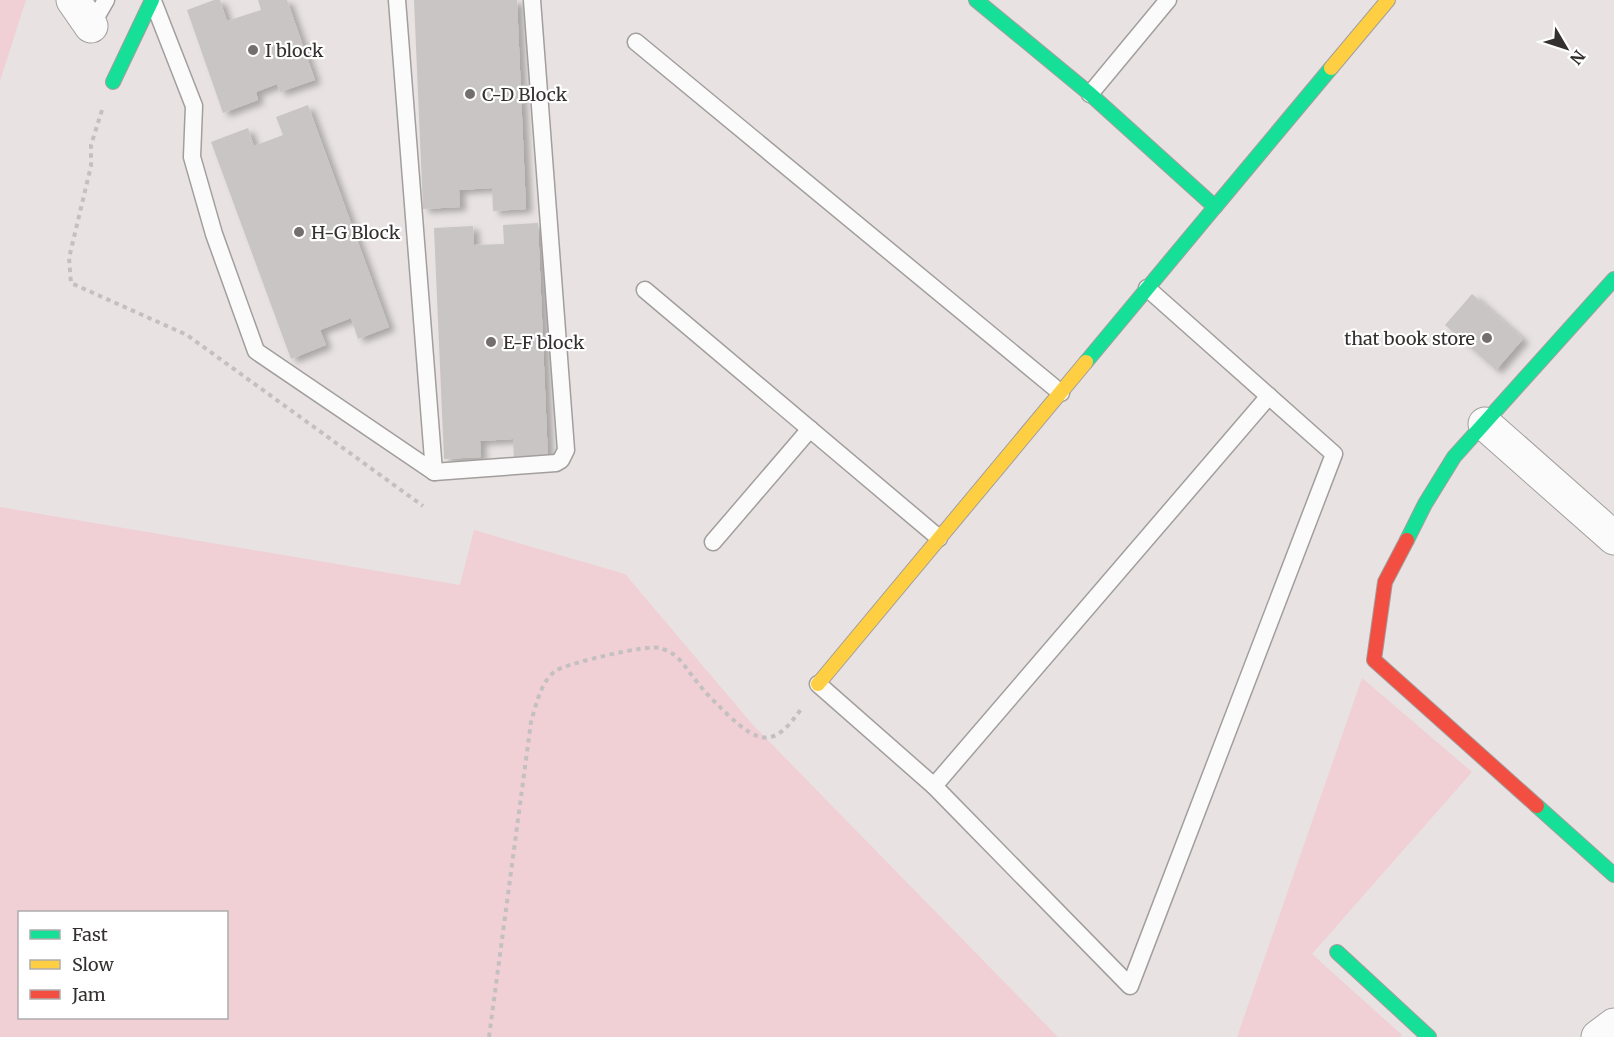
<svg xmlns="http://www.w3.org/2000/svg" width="1614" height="1037" font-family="Merriweather,serif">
<defs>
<filter id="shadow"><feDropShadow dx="6" dy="4" stdDeviation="3" flood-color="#0004"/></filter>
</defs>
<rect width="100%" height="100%" fill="#e8e2e2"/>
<g fill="#f0d0d5" fill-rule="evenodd">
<polygon points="0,0 26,0 0,81"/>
<path d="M0 507 460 585 474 530 625 574 753 725 1058 1037H0ZM20 912H226V1018H20Z"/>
<polygon points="1362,678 1472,772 1312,954 1402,1035 1400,1037 1237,1037"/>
</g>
<g fill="#cac5c5" filter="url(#shadow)">
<polygon points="214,0 220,0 227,21 261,10 258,0 287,0 315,80 280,92 277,84 256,92 258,100 223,113 187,10"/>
<polygon points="414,0 517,0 526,209 493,211 492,188 459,190 460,207 423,209"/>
<polygon points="308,105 389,327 358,339 351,318 320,330 326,345 291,359 211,142 248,128 254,146 283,135 276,117"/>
<polygon points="538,223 548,460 514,461 513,439 480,441 481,457 444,459 434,228 473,226 474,245 504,244 503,225"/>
<polygon points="1472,294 1523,339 1496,370 1445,325"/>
</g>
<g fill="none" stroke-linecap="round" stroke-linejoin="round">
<g stroke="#a39e9e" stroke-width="19">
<g id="lane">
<polyline points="397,0 434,472"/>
<polyline points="153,1 194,106 192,157 214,234 256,351 434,472 556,463 561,460 566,450 532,0"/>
<polyline points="91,26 106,0"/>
<polyline points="636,42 1061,393"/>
<polyline points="1090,94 1168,0"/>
<polyline points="645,290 939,538"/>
<polyline points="713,542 810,429"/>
<polyline points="818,684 934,786 1130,986 1334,454 1147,288"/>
<polyline points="934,786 1269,396"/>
</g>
</g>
<g stroke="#a39e9e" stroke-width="35">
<g id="street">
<polyline points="73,0 91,26"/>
<polyline points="1485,424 1614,538"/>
<polyline points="1598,1037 1614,1025"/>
</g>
</g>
<g stroke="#a39e9e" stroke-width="16">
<g id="fast">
<polyline points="976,0 1090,94 1215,207 1331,68"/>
<polyline points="113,82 152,0"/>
<polyline points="1086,362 1215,207"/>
<polyline points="1407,540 1425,504 1454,457 1614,279"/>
<polyline points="1537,806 1614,875"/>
<polyline points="1337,952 1429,1037"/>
</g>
</g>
<g stroke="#a39e9e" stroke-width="16">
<g id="slow">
<polyline points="1331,68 1388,0"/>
<polyline points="818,684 1086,362"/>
</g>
</g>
<g stroke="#a39e9e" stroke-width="16">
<polyline id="jam" points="1407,540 1385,582 1374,660 1537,806"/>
</g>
<g stroke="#c4c0c1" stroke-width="4" stroke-dasharray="4.5 4.5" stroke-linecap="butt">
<polyline points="102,110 91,145 91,166 69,258 71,283 187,335 423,506"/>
<path d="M489 1037 531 722C536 705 541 680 557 670 569 663 648 644 660 648 664 649 670 652 673 654 681 659 688 671 694 678 704 692 716 703 728 715 760 745 775 747 801 709"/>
</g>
<use href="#lane" stroke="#fcfbfb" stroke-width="16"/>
<use href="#street" stroke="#fcfbfb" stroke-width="33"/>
<use href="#fast" stroke="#16e098" stroke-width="14"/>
<use href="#slow" stroke="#ffcf43" stroke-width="14"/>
<use href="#jam" stroke="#f24e42" stroke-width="14"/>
</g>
<g fill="#746e6e" stroke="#fff" stroke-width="2">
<circle cx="253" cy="50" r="6"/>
<circle cx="470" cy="94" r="6"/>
<circle cx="299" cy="232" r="6"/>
<circle cx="1487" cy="338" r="6"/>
<circle cx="491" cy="342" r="6"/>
</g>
<g text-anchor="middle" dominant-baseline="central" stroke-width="4.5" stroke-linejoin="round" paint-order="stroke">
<g font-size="18" fill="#353030" stroke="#fff" text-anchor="start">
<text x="265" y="50">I block</text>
<text x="482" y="94">C-D Block</text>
<text x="311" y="232">H-G Block</text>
<text x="1475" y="338" text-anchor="end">that book store</text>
<text x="503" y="342">E-F block</text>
</g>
</g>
<rect x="18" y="911" width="210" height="108" fill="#ffffff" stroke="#aeacac" stroke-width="1.5"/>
<rect x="30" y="930" width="30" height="9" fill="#16e098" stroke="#aeacac" stroke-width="1.5"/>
<text x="72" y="941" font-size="18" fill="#353030">Fast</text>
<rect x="30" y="960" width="30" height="9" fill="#ffcf43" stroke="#aeacac" stroke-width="1.5"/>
<text x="72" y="971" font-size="18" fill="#353030">Slow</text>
<rect x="30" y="990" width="30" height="9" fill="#f24e42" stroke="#aeacac" stroke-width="1.5"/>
<text x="72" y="1001" font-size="18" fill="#353030">Jam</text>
<g transform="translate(1566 48) rotate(129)" stroke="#ffffff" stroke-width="4.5" paint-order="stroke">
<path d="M0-4.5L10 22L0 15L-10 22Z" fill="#353030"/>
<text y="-9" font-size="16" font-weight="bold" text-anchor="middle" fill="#353030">N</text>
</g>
</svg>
